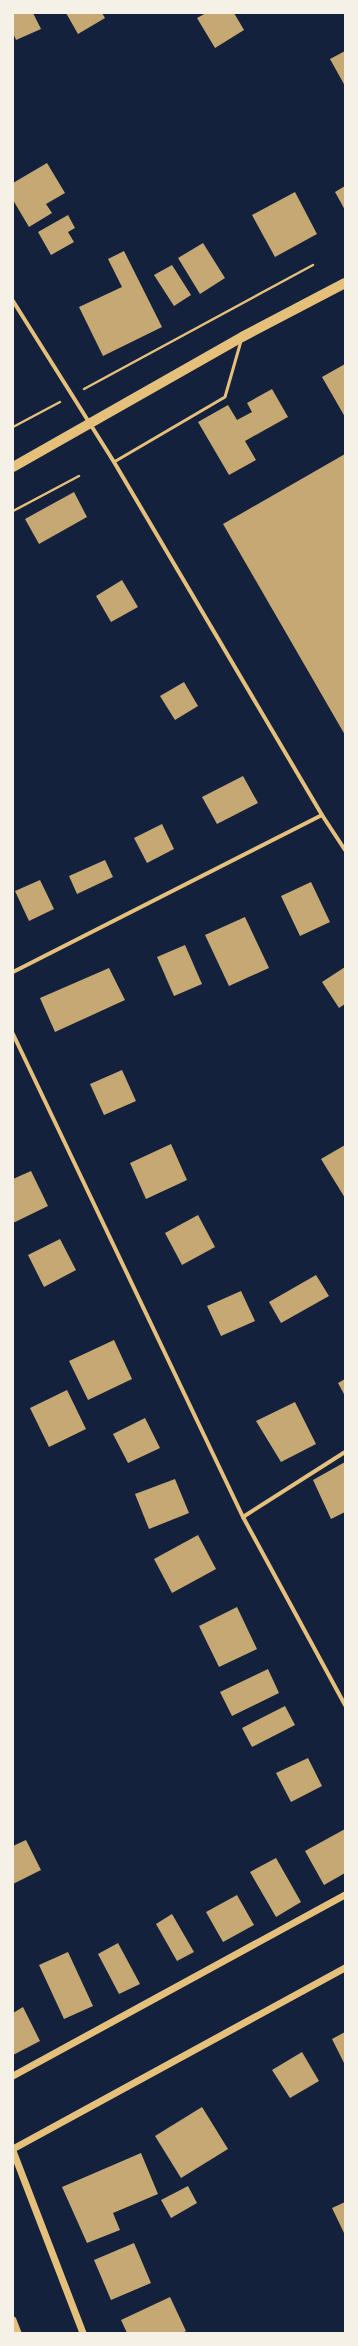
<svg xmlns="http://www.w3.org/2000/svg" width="358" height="2346" font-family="'Crimson Pro',serif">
<rect width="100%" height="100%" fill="#14213d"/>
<g fill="#c6a872">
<polygon points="13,13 33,13 41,29 16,40 13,33"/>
<polygon points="66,13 102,13 105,18 78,34"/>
<polygon points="206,13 234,13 244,30 215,48 197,18"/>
<polygon points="345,51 345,86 330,59"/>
<polygon points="47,163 65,193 46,204 52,213 29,227 13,200 13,183"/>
<polygon points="345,186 345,210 335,192"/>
<polygon points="295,192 317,234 275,257 252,215"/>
<polygon points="68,215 75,228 68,232 74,242 51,255 38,232"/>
<polygon points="203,243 225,278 200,294 178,258"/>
<polygon points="124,251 162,327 103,356 79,307 122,287 108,259"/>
<polygon points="172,265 191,295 174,306 154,275"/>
<polygon points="345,364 345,417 322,377"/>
<polygon points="272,389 288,417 245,441 256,460 229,475 198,422 228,405 237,420 252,412 247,403"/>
<polygon points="345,454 345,735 223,524"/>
<polygon points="74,492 87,517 39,544 25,519"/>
<polygon points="122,580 138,607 111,622 96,596"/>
<polygon points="184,682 198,706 175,720 160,696"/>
<polygon points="243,776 258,803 217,824 202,797"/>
<polygon points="162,824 174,849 147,863 134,838"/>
<polygon points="105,860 113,877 77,894 69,876"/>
<polygon points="40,880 54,909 29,921 15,891"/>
<polygon points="311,882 330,922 300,936 281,896"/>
<polygon points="245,917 269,968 229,986 205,935"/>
<polygon points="185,945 202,984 174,996 157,957"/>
<polygon points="345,967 345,1004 339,1008 322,982"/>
<polygon points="109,968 125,1000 55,1032 40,998"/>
<polygon points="122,1070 136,1101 104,1115 90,1084"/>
<polygon points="171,1144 187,1180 146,1199 130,1163"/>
<polygon points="345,1145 345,1198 321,1159"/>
<polygon points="31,1171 48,1206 13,1223 13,1179"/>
<polygon points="198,1215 215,1247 182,1265 165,1233"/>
<polygon points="60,1239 76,1270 44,1287 28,1255"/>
<polygon points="316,1275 329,1296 281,1323 269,1302"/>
<polygon points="241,1291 255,1321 221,1336 207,1306"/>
<polygon points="114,1340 132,1379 88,1400 69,1361"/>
<polygon points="345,1379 345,1396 338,1383"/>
<polygon points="67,1390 86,1429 49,1447 30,1408"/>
<polygon points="295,1402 316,1444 281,1462 256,1421"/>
<polygon points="145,1418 160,1448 128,1463 113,1434"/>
<polygon points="345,1462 345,1512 331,1519 313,1480"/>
<polygon points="175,1479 189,1513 149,1529 135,1494"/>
<polygon points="198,1535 216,1569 172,1593 154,1559"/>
<polygon points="237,1607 257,1649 219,1667 199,1626"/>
<polygon points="268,1669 279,1693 232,1716 220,1692"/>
<polygon points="285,1706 295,1725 252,1747 242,1728"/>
<polygon points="308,1758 322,1786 291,1802 276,1773"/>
<polygon points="345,1829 345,1873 324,1885 305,1851"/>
<polygon points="26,1840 41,1870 13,1884 13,1846"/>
<polygon points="276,1858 301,1902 276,1917 250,1872"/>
<polygon points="237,1895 254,1925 223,1942 206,1912"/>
<polygon points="172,1914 194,1952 177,1961 156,1924"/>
<polygon points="118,1943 140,1984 119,1994 98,1954"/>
<polygon points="68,1952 93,2006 64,2019 39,1965"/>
<polygon points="23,2007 40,2041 13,2055 13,2013"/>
<polygon points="345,2032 345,2065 332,2039"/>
<polygon points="302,2052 319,2081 290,2098 272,2070"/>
<polygon points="202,2107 228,2149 181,2178 155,2136"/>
<polygon points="141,2153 158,2194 113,2213 120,2230 87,2243 62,2187"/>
<polygon points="188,2186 197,2203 171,2218 161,2200"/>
<polygon points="345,2202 345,2232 344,2233 332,2208"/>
<polygon points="134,2243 151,2283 111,2300 94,2260"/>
<polygon points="170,2297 186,2331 182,2333 127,2333 121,2320"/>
</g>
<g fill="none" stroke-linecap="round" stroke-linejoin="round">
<g stroke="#e5c07b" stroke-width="2.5">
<polyline points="84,389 313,265"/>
<polyline points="13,427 60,402"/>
<polyline points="13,511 79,476"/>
</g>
<polyline stroke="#e5c07b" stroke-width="3" points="114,462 225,397 241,341"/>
<g stroke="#e5c07b" stroke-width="4">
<polyline points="13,301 114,462 322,815 345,850"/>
<polyline points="13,972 322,815"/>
<polyline points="13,1034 243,1517 345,1705"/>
<polyline points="243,1517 345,1452"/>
</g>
<g stroke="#e5c07b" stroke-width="7">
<polyline points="13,2076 345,1895"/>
<polyline points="13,2149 345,1968"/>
<polyline points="13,2151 83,2333"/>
<polyline points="13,2320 18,2333"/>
</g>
<polyline stroke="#e5c07b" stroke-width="10" points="13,467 242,337 345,283"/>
</g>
<rect width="358" height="2346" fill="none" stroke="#f6f1e7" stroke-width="28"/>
</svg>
